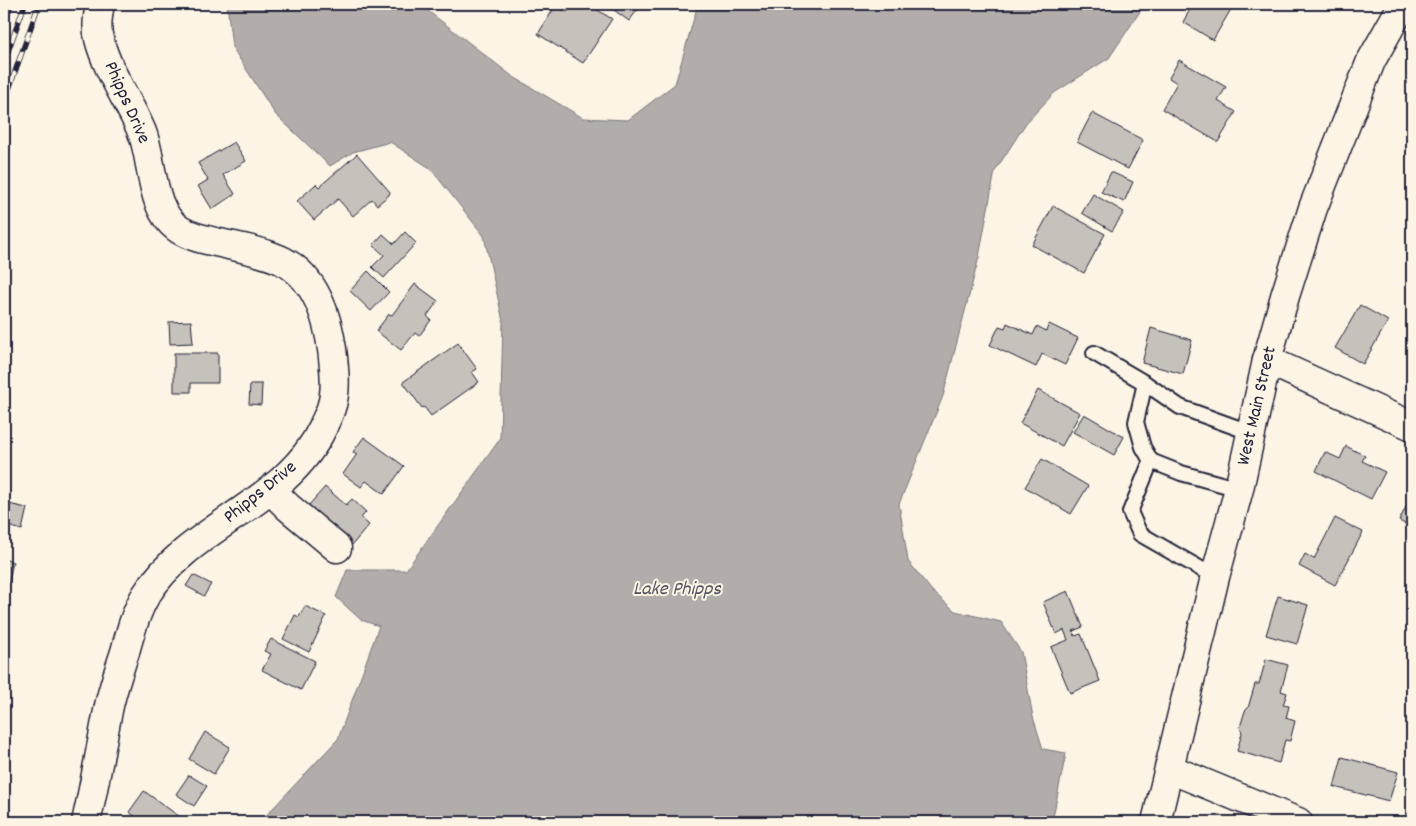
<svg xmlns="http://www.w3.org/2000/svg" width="1416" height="826" font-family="Dekko,sans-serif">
<rect width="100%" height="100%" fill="#fcf5e5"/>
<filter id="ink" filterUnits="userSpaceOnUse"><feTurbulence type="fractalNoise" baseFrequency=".02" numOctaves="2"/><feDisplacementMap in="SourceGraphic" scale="10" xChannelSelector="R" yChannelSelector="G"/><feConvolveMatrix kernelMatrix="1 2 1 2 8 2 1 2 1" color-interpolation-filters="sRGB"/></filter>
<g filter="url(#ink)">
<polygon fill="#b2adab" stroke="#78757e" points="227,4 419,4 512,76 583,118 628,120 675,84 698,4 1145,4 1109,58 1054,93 1026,123 995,171 979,257 943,396 899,504 908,561 932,591 955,611 1001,622 1021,652 1033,717 1043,749 1066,753 1052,822 260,822 338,739 379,626 361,620 336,597 347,570 406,570 500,439 503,321 484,236 430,168 390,142 353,152 330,166 275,114 232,47"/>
<g fill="#c6c1bb" stroke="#22223b">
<polygon points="571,4 588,4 612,19 583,63 538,34 556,5 567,12"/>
<polygon points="608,4 642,4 629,21 607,5"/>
<polygon points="1193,4 1234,4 1213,40 1183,22"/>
<polygon points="1179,60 1226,87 1218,101 1236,112 1218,142 1162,109 1177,83 1169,78"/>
<polygon points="1092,113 1143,140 1128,169 1077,142"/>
<polygon points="234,142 246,161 223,175 235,194 212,209 198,186 208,180 198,163"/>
<polygon points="357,154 390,192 389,195 377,205 372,199 353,216 338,199 314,220 297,201 316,184 319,187"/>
<polygon points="1111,172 1133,182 1124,202 1101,192"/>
<polygon points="1093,194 1124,212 1112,231 1082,213"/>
<polygon points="1053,206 1105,234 1084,273 1032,245"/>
<polygon points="405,232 416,243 384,278 372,267 384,255 373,245 383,234 394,244"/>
<polygon points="368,271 389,292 371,311 350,291"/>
<polygon points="415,284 438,301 427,316 431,320 419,336 415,333 401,350 376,331 389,314 392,315"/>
<polygon points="1360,305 1388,321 1363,364 1335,348"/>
<polygon points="191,321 193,343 170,344 169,322"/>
<polygon points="1007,323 1033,335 1037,326 1046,331 1049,324 1078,338 1065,365 1042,354 1036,367 990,345 999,326 1005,328"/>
<polygon points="1151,328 1192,340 1183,374 1142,363"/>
<polygon points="458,343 477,369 472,372 479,382 431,416 424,407 422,408 403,382"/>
<polygon points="174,353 218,353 218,383 191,383 191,392 174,392"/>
<polygon points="250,384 262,384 261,405 249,404"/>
<polygon points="1038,390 1080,413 1062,446 1020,423"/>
<polygon points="1084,414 1124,437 1114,455 1073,432"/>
<polygon points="364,437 404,466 384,494 366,481 361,487 343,474 357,454 353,452"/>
<polygon points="1346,446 1365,456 1362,461 1385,472 1371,499 1316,471 1325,452 1340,459"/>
<polygon points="1042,459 1088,486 1071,514 1025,487"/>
<polygon points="325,487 346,505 352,499 366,512 361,518 369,525 352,545 308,506"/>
<polygon points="1412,495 1412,527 1399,521"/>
<polygon points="4,503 27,508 22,530 4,525"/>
<polygon points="1335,518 1363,532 1335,585 1299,566 1305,554 1314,559"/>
<polygon points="4,559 13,562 8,585 4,584"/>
<polygon points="193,575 211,584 204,596 186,586"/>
<polygon points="1068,591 1083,627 1073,631 1075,636 1081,634 1100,681 1070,693 1051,647 1068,640 1064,630 1056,634 1043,602"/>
<polygon points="1278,596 1308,605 1297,644 1266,635"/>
<polygon points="305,606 326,616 309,652 283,639 295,615 299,617"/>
<polygon points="271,639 315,661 301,690 262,670 271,654 264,651"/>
<polygon points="1266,659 1288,665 1281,691 1287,693 1283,705 1289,706 1286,718 1295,721 1290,741 1285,740 1279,763 1237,751 1242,733 1240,727 1245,711 1248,708 1255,684 1259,684"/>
<polygon points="205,732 230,747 214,774 189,759"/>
<polygon points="1342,757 1398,772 1389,801 1334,787"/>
<polygon points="189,775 207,786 194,806 176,794"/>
<polygon points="144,791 187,822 143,822 129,812"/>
</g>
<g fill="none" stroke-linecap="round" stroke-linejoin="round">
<g stroke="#22223b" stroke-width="18">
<g id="service">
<polyline points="1094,353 1145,383 1180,407 1252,433"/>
<polyline points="1145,383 1136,422 1143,447 1151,461 1181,473 1239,489"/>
<polyline points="1151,461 1130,512 1140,534 1215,577"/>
</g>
</g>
<g stroke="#22223b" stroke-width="31">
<g id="minor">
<polyline points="1267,360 1412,426"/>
<polyline points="271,490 288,507 337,548"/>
<polyline points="1170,769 1298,822"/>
<path d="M86 822C95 784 101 745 109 706 113 688 119 670 125 652 130 633 136 611 146 595 190 524 287 505 323 427 325 421 329 415 331 408 335 397 335 379 334 368 331 329 320 280 283 261 267 253 247 249 229 245 212 241 195 239 180 230 149 210 154 162 142 132 129 101 108 73 99 39 96 29 98 14 100 4"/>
</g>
</g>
<g stroke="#22223b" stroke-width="31">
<polyline id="tertiary" points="1156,822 1215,577 1239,489 1267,360 1285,296 1313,208 1371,61 1403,4"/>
</g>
<use href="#service" stroke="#fcf5e5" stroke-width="14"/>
<use href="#minor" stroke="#fcf5e5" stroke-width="28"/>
<use href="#tertiary" stroke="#fcf5e5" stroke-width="28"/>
<g stroke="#22223b" stroke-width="5.5">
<g id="rail">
<polyline points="4,24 11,4"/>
<polyline points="4,62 25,4"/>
<polyline points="4,103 39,4"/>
</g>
</g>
<use href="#rail" stroke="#fcf5e5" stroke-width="4" stroke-dasharray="11" stroke-linecap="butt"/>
</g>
</g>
<g text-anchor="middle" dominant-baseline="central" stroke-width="4" stroke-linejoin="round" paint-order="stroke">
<g font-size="19" fill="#22223b" stroke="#fcf5e5">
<text transform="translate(126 103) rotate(66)">Phipps Drive</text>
<text transform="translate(1258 406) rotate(-77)">West Main Street</text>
<text transform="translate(261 493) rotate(-39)">Phipps Drive</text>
</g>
<g font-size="20" font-style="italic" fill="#545362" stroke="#fcf5e5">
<text x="677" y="590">Lake Phipps</text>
</g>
</g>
<rect width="1416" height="826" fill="none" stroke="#fcf5e5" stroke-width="20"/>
<rect x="10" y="10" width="1396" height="806" fill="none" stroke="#22223b" stroke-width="2" filter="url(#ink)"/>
</svg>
